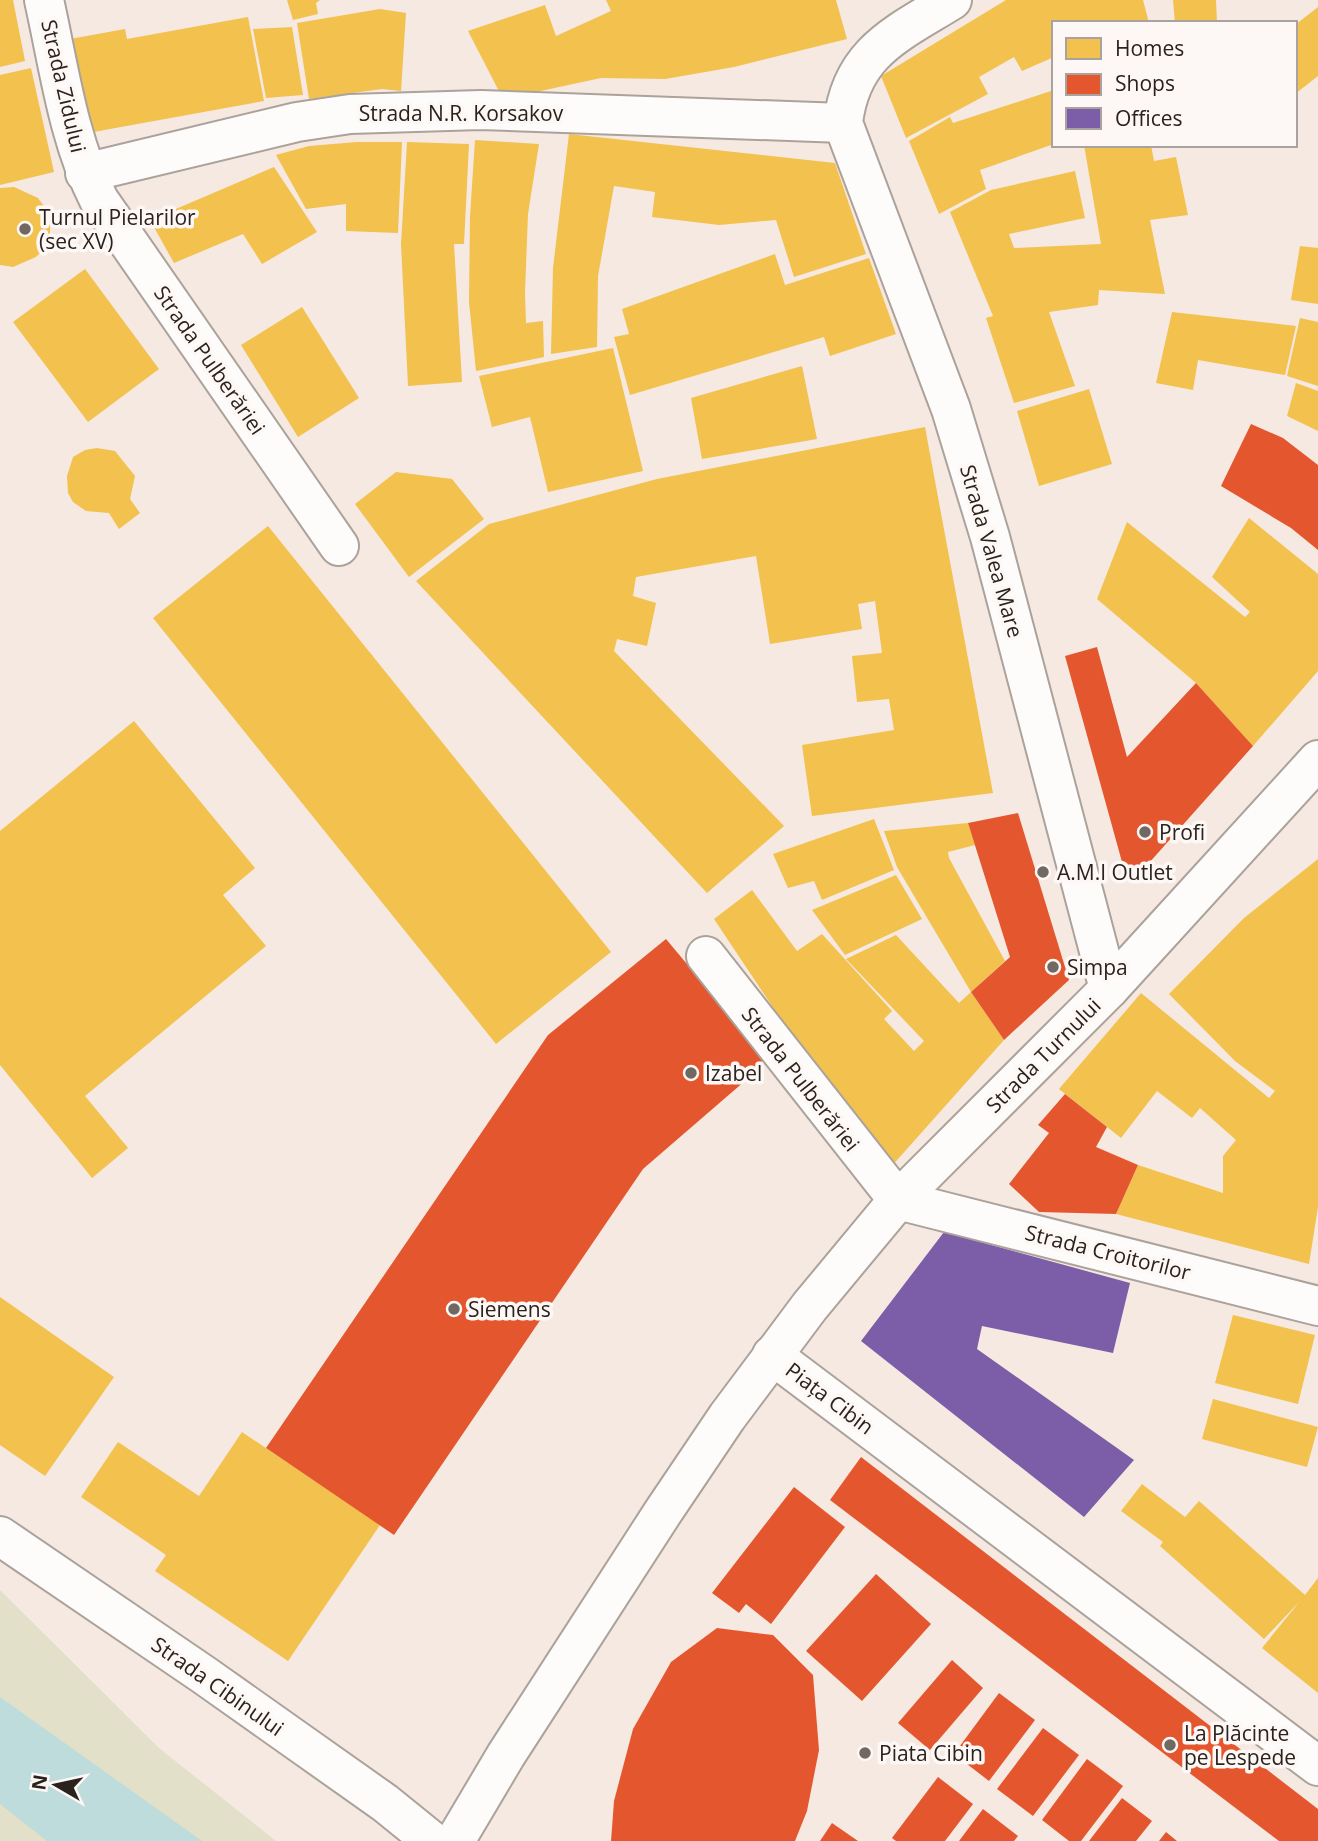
<svg xmlns="http://www.w3.org/2000/svg" width="1318" height="1841" font-family="'Open Sans',sans-serif">
<rect width="100%" height="100%" fill="#f6e9e1"/>
<polygon fill="#e2e0c8" points="0,1590 159,1748 276,1841 0,1841"/>
<polygon fill="#bddcdb" points="0,1697 202,1841 47,1841 0,1804"/>
<g fill="#f2c14e">
<polygon points="0,0 13,0 25,61 0,67"/>
<polygon points="287,0 320,0 316,3 318,14 293,20"/>
<polygon points="606,0 836,0 847,39 734,67 665,79 601,78 503,99 468,31 545,5 556,36 611,11"/>
<polygon points="1006,0 1143,0 1149,23 1054,23 1054,57 1022,71 1014,57 979,77 988,94 906,138 881,76"/>
<polygon points="1173,0 1216,0 1217,23 1175,23"/>
<polygon points="1318,7 1318,76 1295,94 1295,25"/>
<polygon points="380,9 406,13 401,91 382,89 309,99 297,23"/>
<polygon points="248,17 264,101 88,133 70,39 125,29 127,39"/>
<polygon points="292,27 303,95 266,98 253,29"/>
<polygon points="31,68 54,172 0,185 0,75"/>
<polygon points="1054,90 1054,144 980,170 986,189 939,214 909,141 950,117 953,123"/>
<polygon points="569,134 835,163 866,254 794,277 776,220 719,225 652,217 655,192 614,186 598,276 597,347 551,354 553,268"/>
<polygon points="475,140 539,144 528,214 525,292 526,323 543,321 544,357 476,371 469,302 470,216"/>
<polygon points="357,142 402,142 398,233 346,231 346,204 306,209 276,155 309,146"/>
<polygon points="407,142 469,144 464,244 454,244 462,382 408,386 401,244"/>
<polygon points="1084,145 1151,145 1154,161 1176,157 1188,215 1150,220 1165,294 1099,290 1098,305 1049,312 1075,386 1014,403 986,318 993,316 950,212 991,190 1075,171 1085,218 1009,234 1014,248 1101,244"/>
<polygon points="274,167 317,232 262,264 243,234 174,263 150,220"/>
<polygon points="14,187 38,198 46,209 50,222 50,236 44,249 36,257 13,267 0,265 0,188"/>
<polygon points="1300,246 1318,248 1318,304 1291,300"/>
<polygon points="775,254 785,285 869,258 896,334 830,356 824,337 630,395 614,337 629,334 622,309"/>
<polygon points="85,269 159,369 88,422 13,322"/>
<polygon points="302,307 359,398 298,437 241,345"/>
<polygon points="1172,312 1296,326 1285,375 1198,360 1193,390 1156,383"/>
<polygon points="1300,318 1318,322 1318,386 1287,376"/>
<polygon points="613,348 643,471 548,492 530,417 492,427 479,376"/>
<polygon points="802,366 817,439 702,459 691,398"/>
<polygon points="1296,383 1318,391 1318,431 1287,416"/>
<polygon points="1089,389 1112,464 1039,486 1017,411"/>
<polygon points="925,427 993,793 812,816 802,745 894,730 889,699 857,702 852,656 882,653 875,601 858,604 862,629 770,644 756,556 636,577 633,596 656,603 647,646 617,639 614,651 784,826 707,893 416,581 489,524 657,479"/>
<polygon points="97,448 115,451 135,476 130,499 140,513 119,529 109,513 86,511 73,502 68,493 67,476 73,457 85,450"/>
<polygon points="396,472 452,479 484,519 409,577 355,504"/>
<polygon points="1249,518 1318,574 1318,671 1253,746 1196,683 1097,599 1127,522 1245,617 1250,612 1212,577"/>
<polygon points="268,526 611,952 496,1044 153,618"/>
<polygon points="134,721 255,868 223,895 266,946 85,1096 128,1148 92,1178 0,1065 0,831"/>
<polygon points="874,819 894,870 822,900 814,881 788,888 773,854"/>
<polygon points="968,823 975,845 948,852 949,858 1005,961 971,992 897,867 884,831"/>
<polygon points="1318,859 1318,1207 1309,1264 1116,1214 1138,1165 1223,1193 1223,1156 1236,1140 1200,1108 1192,1118 1157,1091 1121,1138 1059,1089 1141,993 1269,1098 1275,1091 1235,1061 1169,994 1244,918"/>
<polygon points="896,875 922,919 845,955 812,910"/>
<polygon points="752,890 797,951 822,934 892,1011 884,1019 914,1051 924,1041 846,959 896,935 959,1003 971,992 1004,1040 890,1168 798,1045 714,919"/>
<polygon points="0,1297 114,1377 45,1476 0,1445"/>
<polygon points="1233,1315 1315,1335 1298,1404 1215,1383"/>
<polygon points="1213,1399 1318,1427 1307,1467 1202,1439"/>
<polygon points="242,1432 380,1525 288,1661 155,1571 166,1555 81,1497 118,1442 199,1496"/>
<polygon points="1142,1484 1185,1517 1199,1501 1305,1595 1318,1578 1318,1693 1262,1648 1300,1601 1264,1639 1160,1546 1163,1542 1121,1511"/>
</g>
<g fill="#e4572e">
<polygon points="1251,424 1283,438 1318,465 1318,550 1291,528 1221,486"/>
<polygon points="1097,647 1127,757 1196,683 1253,746 1133,881 1127,880 1065,656"/>
<polygon points="1018,813 1069,980 1004,1040 971,992 1010,957 968,823"/>
<polygon points="666,939 768,1061 643,1169 394,1535 266,1448 548,1035"/>
<polygon points="1065,1094 1107,1127 1096,1147 1138,1165 1116,1214 1039,1212 1009,1184 1049,1133 1038,1125"/>
<polygon points="861,1457 1318,1809 1318,1841 1279,1841 830,1500"/>
<polygon points="794,1487 845,1527 771,1624 746,1604 739,1613 712,1593"/>
<polygon points="876,1574 931,1624 862,1701 806,1651"/>
<polygon points="717,1628 773,1635 813,1675 819,1750 807,1811 795,1841 611,1841 614,1801 633,1729 671,1662"/>
<polygon points="952,1660 983,1688 930,1750 898,1723"/>
<polygon points="999,1693 1035,1720 989,1781 954,1754"/>
<polygon points="1043,1728 1079,1755 1033,1816 997,1789"/>
<polygon points="1087,1759 1123,1786 1081,1841 1069,1841 1042,1820"/>
<polygon points="938,1777 973,1804 945,1841 896,1841 892,1838"/>
<polygon points="1122,1798 1152,1821 1136,1841 1089,1841"/>
<polygon points="983,1809 1018,1836 1014,1841 959,1841"/>
<polygon points="832,1823 858,1841 820,1841"/>
<polygon points="1166,1832 1177,1841 1159,1841"/>
</g>
<polygon fill="#7b5ea7" points="944,1232 1130,1283 1113,1353 982,1326 977,1349 1134,1460 1084,1517 861,1341"/>
<g fill="none" stroke-linecap="round" stroke-linejoin="round">
<g stroke="#aba29b" stroke-width="42">
<g id="minor">
<path d="M44 0C59 67 68 139 99 200L339 546"/>
<path d="M952 0C897 34 851 52 843 123L951 409 990 537 1109 989"/>
<polyline points="85,173 297,122 350,114 481,110 843,123"/>
<polyline points="706,956 898,1200 1318,1306"/>
</g>
</g>
<g stroke="#aba29b" stroke-width="42">
<g id="tertiary">
<polyline points="772,1355 1318,1766"/>
<polyline points="455,1841 506,1755 663,1512 727,1417 810,1306 898,1200 1109,989 1318,760"/>
</g>
</g>
<g stroke="#aba29b" stroke-width="42">
<polyline id="primary" points="0,1536 204,1675 385,1803 432,1841"/>
</g>
<use href="#minor" stroke="#fefcfa" stroke-width="38"/>
<use href="#tertiary" stroke="#fefcfa" stroke-width="38"/>
<use href="#primary" stroke="#fefcfa" stroke-width="38"/>
</g>
<g fill="#716862" stroke="#fdf8f5" stroke-width="2.5">
<circle cx="25" cy="229" r="7"/>
<circle cx="1145" cy="832" r="7"/>
<circle cx="1043" cy="872" r="7"/>
<circle cx="1053" cy="967" r="7"/>
<circle cx="691" cy="1073" r="7"/>
<circle cx="454" cy="1309" r="7"/>
<circle cx="1170" cy="1745" r="7"/>
<circle cx="865" cy="1753" r="7"/>
</g>
<g text-anchor="middle" dominant-baseline="central" stroke-width="7" stroke-linejoin="round" paint-order="stroke">
<g font-size="21" fill="#2a221d" stroke="#fdf8f5">
<text transform="translate(64 86) rotate(77)">Strada Zidului</text>
<text x="461" y="113">Strada N.R. Korsakov</text>
<text transform="translate(210 360) rotate(55)">Strada Pulberăriei</text>
<text transform="translate(992 551) rotate(74)">Strada Valea Mare</text>
<text transform="translate(1043 1055) rotate(-45)">Strada Turnului</text>
<text transform="translate(801 1079) rotate(52)">Strada Pulberăriei</text>
<text transform="translate(1108 1252) rotate(14)">Strada Croitorilor</text>
<text transform="translate(830 1398) rotate(37)">Piața Cibin</text>
<text transform="translate(218 1686) rotate(35)">Strada Cibinului</text>
</g>
<g font-size="21" fill="#2a221d" stroke="#fdf8f5" text-anchor="start">
<text x="39" y="217">Turnul Pielarilor<tspan x="39" dy="24">(sec XV)</tspan></text>
<text x="1159" y="832">Profi</text>
<text x="1057" y="872">A.M.I Outlet</text>
<text x="1067" y="967">Simpa</text>
<text x="705" y="1073">Izabel</text>
<text x="468" y="1309">Siemens</text>
<text x="1184" y="1733">La Plăcinte<tspan x="1184" dy="24">pe Lespede</tspan></text>
<text x="879" y="1753">Piata Cibin</text>
</g>
</g>
<rect x="1052" y="21" width="245" height="126" fill="#fdf8f5" stroke="#a9a29f" stroke-width="2"/>
<rect x="1066" y="38" width="35" height="21" fill="#f2c14e" stroke="#a9a29f" stroke-width="2"/>
<text x="1115" y="56" font-size="21" fill="#2a221d">Homes</text>
<rect x="1066" y="74" width="35" height="21" fill="#e4572e" stroke="#a9a29f" stroke-width="2"/>
<text x="1115" y="91" font-size="21" fill="#2a221d">Shops</text>
<rect x="1066" y="108" width="35" height="21" fill="#7b5ea7" stroke="#a9a29f" stroke-width="2"/>
<text x="1115" y="126" font-size="21" fill="#2a221d">Offices</text>
<g transform="translate(56 1785) rotate(279)" stroke="#fdf8f5" stroke-width="5" paint-order="stroke">
<path d="M0-5L12 26L0 18L-12 26Z" fill="#2a221d"/>
<text y="-10" font-size="19" font-weight="bold" text-anchor="middle" fill="#2a221d">N</text>
</g>
</svg>
